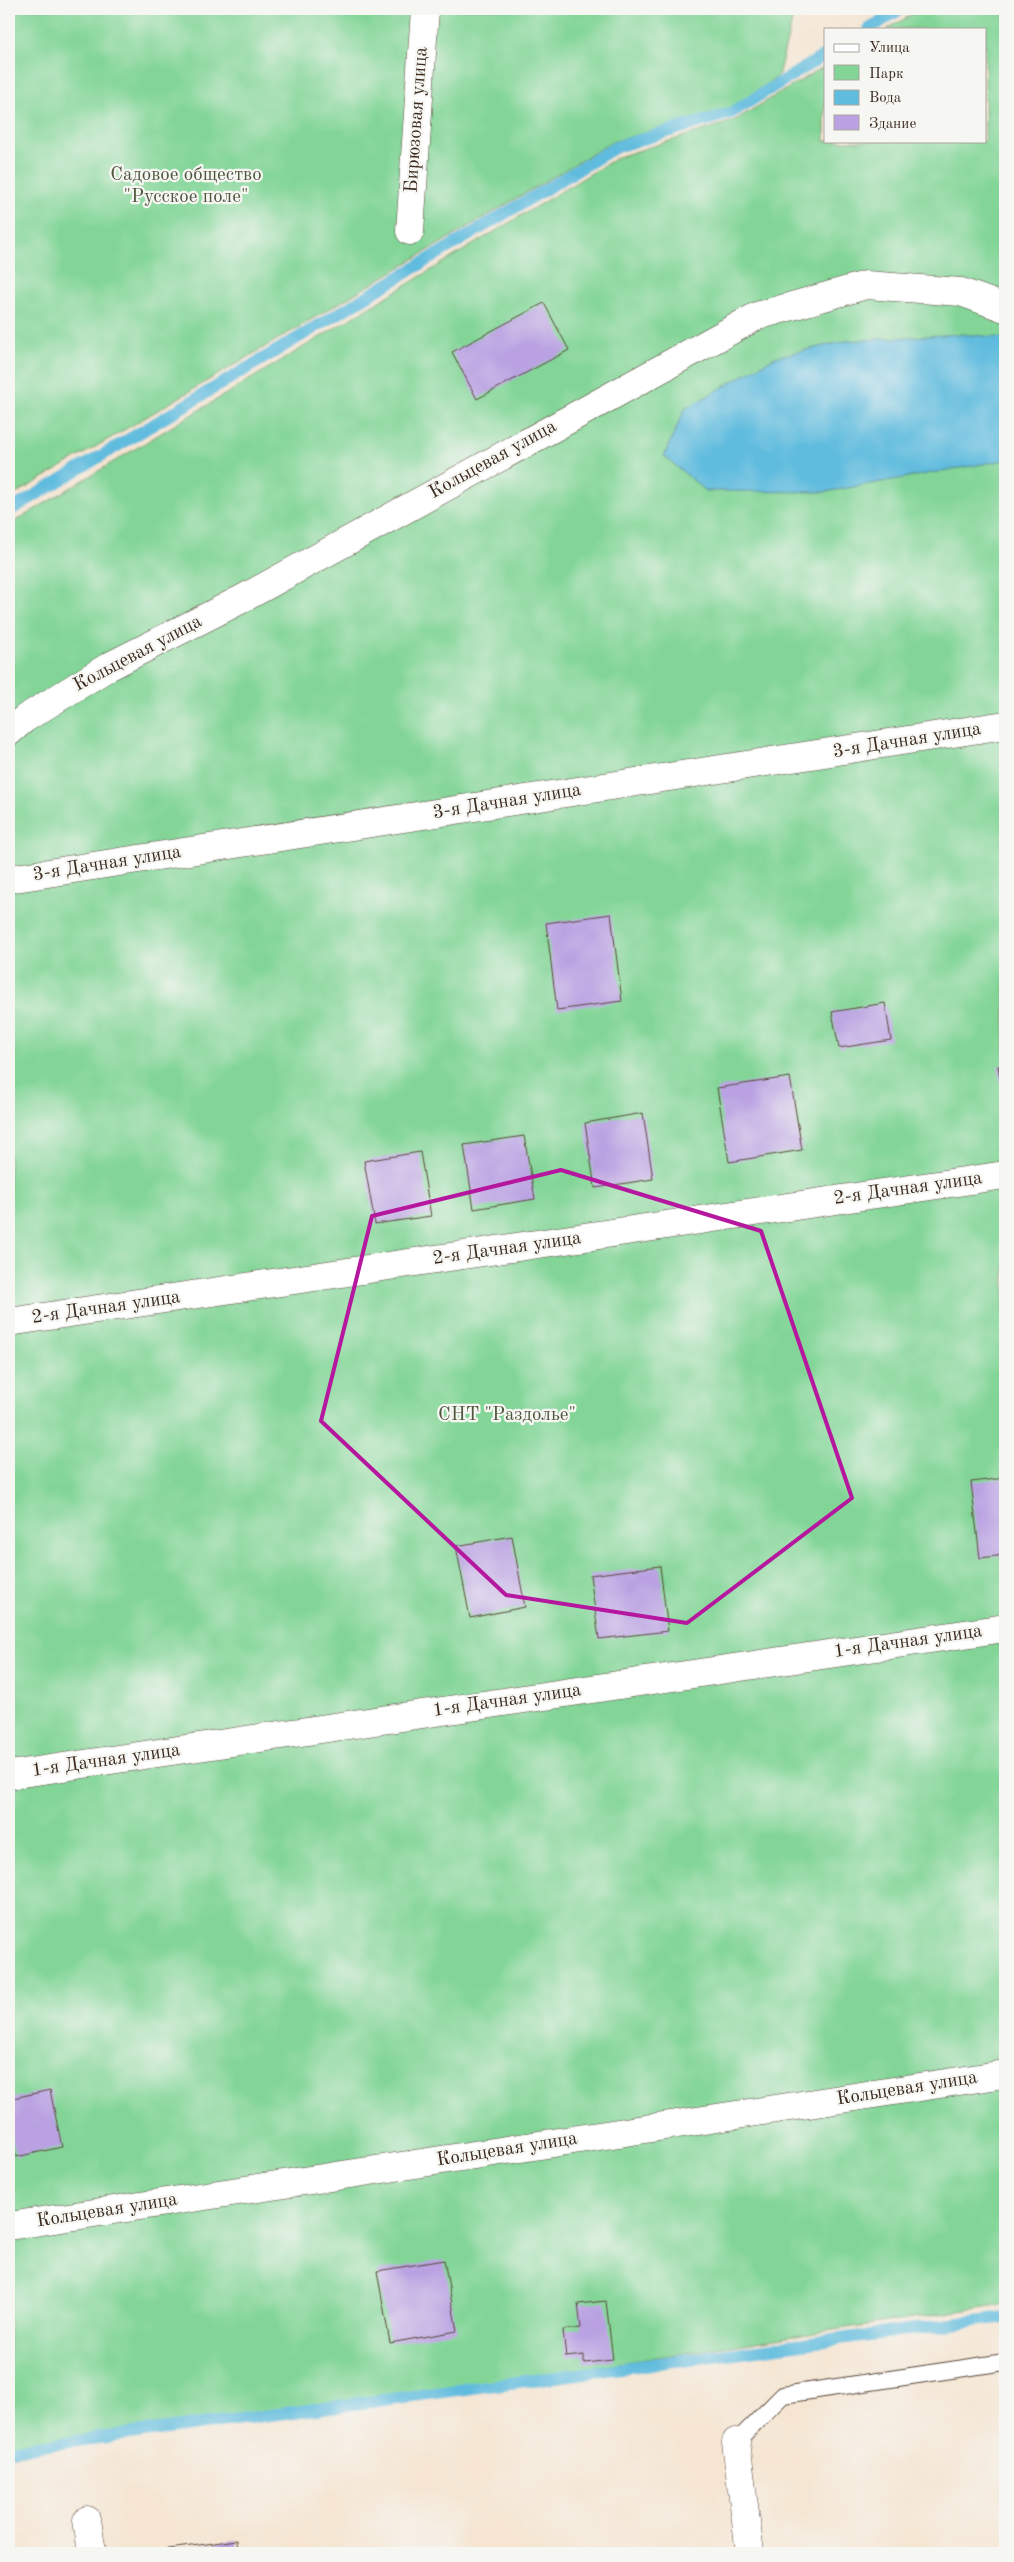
<svg xmlns="http://www.w3.org/2000/svg" width="1014" height="2562" font-family="'Old Standard TT',serif">
<rect width="100%" height="100%" fill="#f6f6f2"/>
<filter id="ink" filterUnits="userSpaceOnUse"><feTurbulence type="fractalNoise" baseFrequency=".02" numOctaves="2"/><feDisplacementMap in="SourceGraphic" scale="10" xChannelSelector="R" yChannelSelector="G"/><feConvolveMatrix kernelMatrix="1 2 1 2 8 2 1 2 1" color-interpolation-filters="sRGB"/></filter>
<filter id="wash" filterUnits="userSpaceOnUse"><feTurbulence type="fractalNoise" baseFrequency=".0096" numOctaves="4" result="noise"/><feDisplacementMap in="SourceGraphic" scale="20" xChannelSelector="R" yChannelSelector="G"/><feGaussianBlur stdDeviation="1.12" result="paint"/><feColorMatrix in="noise" values="0 0 0 0 0 0 0 0 0 0 0 0 0 0 0 0 0 1.4 0 .05"/><feComposite in="paint" operator="in"/></filter>
<g filter="url(#wash)">
<rect width="100%" height="100%" fill="#f5e5d2"/>
<g fill="#82d597" stroke="#5e805a">
<polygon points="9,9 795,9 778,76 731,109 612,142 9,498"/>
<polygon points="921,9 1005,9 1005,2304 9,2456 9,525 618,157 733,121 825,66 825,141 985,141 985,29 887,29"/>
</g>
<polygon fill="#60bcde" stroke="#4e737e" points="961,334 1005,338 1005,460 825,492 706,491 664,456 685,409 775,357 846,341"/>
<g fill="none" stroke-linecap="round" stroke-linejoin="round">
<g stroke="#60bcde" stroke-width="12">
<polyline points="869,29 901,9"/>
<polyline points="9,511 616,147 731,113 825,55"/>
<polyline points="9,2450 1005,2317"/>
</g>
</g>
<g id="blocks">
<g fill="#baa2e2">
<polygon points="544,303 569,350 477,399 452,352"/>
<polygon points="611,914 622,1001 557,1010 546,923"/>
<polygon points="885,1003 891,1040 839,1048 832,1012"/>
<polygon points="1005,1065 1005,1103 1004,1103 998,1066"/>
<polygon points="790,1077 802,1150 729,1162 717,1088"/>
<polygon points="643,1113 653,1179 595,1188 585,1123"/>
<polygon points="524,1136 535,1199 474,1209 464,1145"/>
<polygon points="420,1152 431,1216 375,1224 364,1161"/>
<polygon points="1005,1478 1005,1555 980,1558 971,1482"/>
<polygon points="512,1536 525,1607 470,1618 456,1546"/>
<polygon points="660,1566 668,1631 599,1639 590,1575"/>
<polygon points="50,2090 62,2147 16,2157 9,2122 9,2099"/>
<polygon points="444,2260 457,2331 390,2343 377,2271"/>
<polygon points="606,2301 613,2360 584,2363 584,2355 566,2357 563,2330 581,2328 578,2304"/>
<polygon points="237,2540 238,2553 145,2553 145,2552"/>
</g>
</g>
</g>
<g filter="url(#ink)">
<use href="#blocks" fill-opacity="0" stroke="#574639" stroke-width="1"/>
<g fill="none" stroke-linecap="round" stroke-linejoin="round">
<g stroke="#574639" stroke-width="18">
<polyline id="service" points="736,2442 783,2395 1005,2362"/>
</g>
<g stroke="#574639" stroke-width="29">
<g id="minor">
<polyline points="410,231 425,9"/>
<polyline points="9,732 24,719 108,667 242,599 757,316 866,285 961,292 1005,308"/>
<polyline points="9,879 1005,725"/>
<polyline points="9,1322 1005,1175"/>
<polyline points="9,1775 1005,1628"/>
<polyline points="9,2226 1005,2074"/>
<polyline points="736,2442 750,2553"/>
<polyline points="87,2520 92,2553"/>
</g>
</g>
<use href="#service" stroke="#fff" stroke-width="16"/>
<use href="#minor" stroke="#fff" stroke-width="28"/>
</g>
</g>
<path fill="none" stroke="#b5179e" stroke-width="4" stroke-linejoin="round" d="M561 1170 761 1231 852 1498 687 1623 506 1595 321 1421 372 1216Z"/>
<g text-anchor="middle" dominant-baseline="central" stroke-width="4.5" stroke-linejoin="round" paint-order="stroke">
<g font-size="19" fill="#3b2a1e" stroke="#f6f6f2">
<text transform="translate(417 120) rotate(-86)">Бирюзовая улица</text>
<text transform="translate(493 460) rotate(-29)">Кольцевая улица</text>
<text transform="translate(138 654) rotate(-28)">Кольцевая улица</text>
<text transform="translate(907 741) rotate(-9)">3-я Дачная улица</text>
<text transform="translate(507 802) rotate(-9)">3-я Дачная улица</text>
<text transform="translate(107 864) rotate(-9)">3-я Дачная улица</text>
<text transform="translate(908 1189) rotate(-8)">2-я Дачная улица</text>
<text transform="translate(507 1249) rotate(-8)">2-я Дачная улица</text>
<text transform="translate(106 1308) rotate(-8)">2-я Дачная улица</text>
<text transform="translate(908 1642) rotate(-8)">1-я Дачная улица</text>
<text transform="translate(507 1701) rotate(-8)">1-я Дачная улица</text>
<text transform="translate(106 1761) rotate(-8)">1-я Дачная улица</text>
<text transform="translate(907 2089) rotate(-9)">Кольцевая улица</text>
<text transform="translate(507 2150) rotate(-9)">Кольцевая улица</text>
<text transform="translate(107 2211) rotate(-9)">Кольцевая улица</text>
</g>
<g font-size="19" fill="#4d553c" stroke="#f6f6f2">
<text x="186" y="175">Садовое общество<tspan x="186" dy="22">"Русское поле"</tspan></text>
<text x="507" y="1415">СНТ "Раздолье"</text>
</g>
</g>
<rect width="1014" height="2562" fill="none" stroke="#f6f6f2" stroke-width="30"/>
<rect x="824" y="28" width="162" height="115" fill="#f6f6f2" stroke="#aba49d"/>
<rect x="834" y="44" width="25" height="8" fill="#ffffff" stroke="#aba49d"/>
<text x="869" y="52" font-size="15" fill="#3b2a1e">Улица</text>
<rect x="834" y="65" width="25" height="15" fill="#82d597" stroke="#aba49d"/>
<text x="869" y="78" font-size="15" fill="#3b2a1e">Парк</text>
<rect x="834" y="90" width="25" height="15" fill="#60bcde" stroke="#aba49d"/>
<text x="869" y="102" font-size="15" fill="#3b2a1e">Вода</text>
<rect x="834" y="115" width="25" height="15" fill="#baa2e2" stroke="#aba49d"/>
<text x="869" y="128" font-size="15" fill="#3b2a1e">Здание</text>
</svg>
